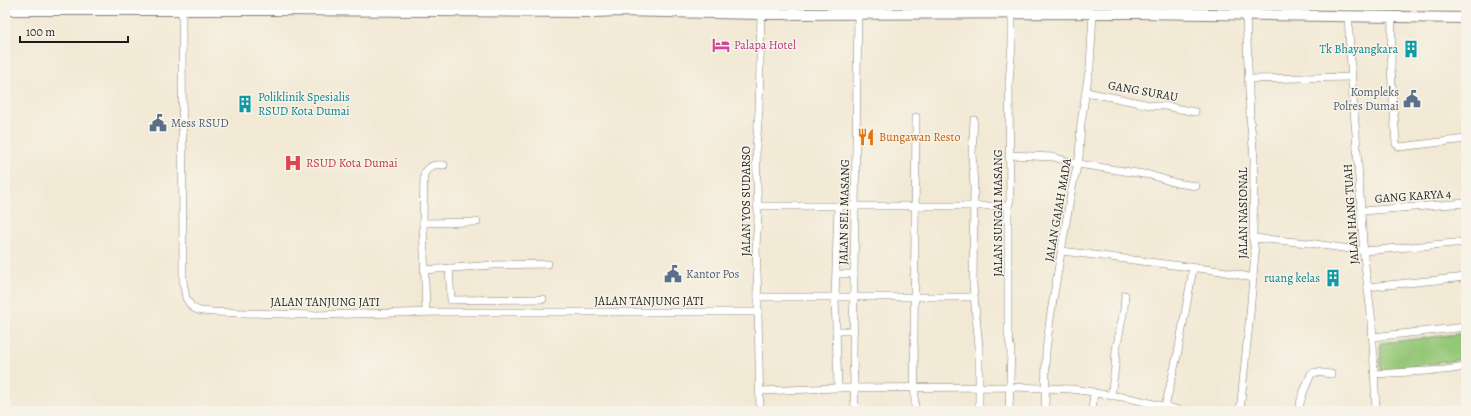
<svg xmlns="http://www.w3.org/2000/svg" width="1471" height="416" font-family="Alegreya,serif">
<rect width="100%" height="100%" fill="#f7f3e8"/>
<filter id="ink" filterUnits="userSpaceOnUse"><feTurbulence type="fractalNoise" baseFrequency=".025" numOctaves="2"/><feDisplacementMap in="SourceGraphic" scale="8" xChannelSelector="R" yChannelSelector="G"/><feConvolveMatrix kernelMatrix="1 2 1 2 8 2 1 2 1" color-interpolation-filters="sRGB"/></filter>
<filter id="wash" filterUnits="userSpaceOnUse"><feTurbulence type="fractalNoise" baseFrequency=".012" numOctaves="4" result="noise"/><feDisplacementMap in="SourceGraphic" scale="16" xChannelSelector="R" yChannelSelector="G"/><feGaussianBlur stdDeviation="0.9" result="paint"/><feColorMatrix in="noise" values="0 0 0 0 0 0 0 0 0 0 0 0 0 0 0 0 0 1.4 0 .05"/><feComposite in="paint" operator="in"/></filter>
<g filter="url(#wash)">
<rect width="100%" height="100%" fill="#f2e9d4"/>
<polygon fill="#94c777" stroke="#58724a" points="1466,333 1466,359 1381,371 1380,343"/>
</g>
<g filter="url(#ink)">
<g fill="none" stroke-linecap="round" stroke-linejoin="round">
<g stroke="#878278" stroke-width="8">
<g id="street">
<polyline points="182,11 183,281 186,298 191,306 195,309 201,311 213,312 313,315 441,312 758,312"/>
<polyline points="1348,16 1353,99 1356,134 1364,257 1372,322 1376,411"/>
<polyline points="1392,17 1391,68 1396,144 1400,147 1466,139"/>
<polyline points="1249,79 1352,77"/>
<polyline points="1086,92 1155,106 1165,106 1195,112"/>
<polyline points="974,120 972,154 974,186 973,285 979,347 979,411"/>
<polyline points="1009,155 1053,157 1078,164 1150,175 1176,183 1196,186"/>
<polyline points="757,206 1008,206"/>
<polyline points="838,206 835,297 838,388"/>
<polyline points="1362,211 1466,203"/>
<polyline points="423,223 477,222"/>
<polyline points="1253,238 1308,243 1364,251 1466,242"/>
<polyline points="1062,251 1221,271 1253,278"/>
<polyline points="449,268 451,300 543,299"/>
<polyline points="424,270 494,265 548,264"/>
<polyline points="837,274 854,274"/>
<polyline points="1368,287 1466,277"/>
<polyline points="758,297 974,297"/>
<path d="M426 312 423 223 424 174C430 165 434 164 444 165"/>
<polyline points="836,331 854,331"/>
<polyline points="1372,337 1466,327"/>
<polyline points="1374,374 1445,370 1466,367"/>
<polyline points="760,391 838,388 1010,387 1071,389 1093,392 1094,393 1129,398 1183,411"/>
<polyline points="1111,396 1115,367 1116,350 1124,309 1125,295"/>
<polyline points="1165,407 1178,352 1193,269"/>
<polyline points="760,411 758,312 758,297 756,247 758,217 756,148 759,110 761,14"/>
<polyline points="855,411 853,355 854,274 858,14"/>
<polyline points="915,411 914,339 916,117"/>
<polyline points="1009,411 1011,350 1008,334 1008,206 1010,201 1009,82 1012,45 1012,14"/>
<polyline points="1045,411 1046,350 1051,312 1071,193 1079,158 1081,123 1088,77 1090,67 1093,13"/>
<polyline points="1092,411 1094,393"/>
<polyline points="1240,411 1250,314 1255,253 1253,238 1254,158 1250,117 1246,14"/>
<polyline points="1298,411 1302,396 1311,374 1315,372 1331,374"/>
</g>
</g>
<g stroke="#878278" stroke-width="12">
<polyline id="secondary" points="5,10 274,10 594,12 619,11 761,14 1138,13 1466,18"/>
</g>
<use href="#street" stroke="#fff" stroke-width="7"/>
<use href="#secondary" stroke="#fff" stroke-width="10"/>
</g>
</g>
<defs>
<g id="hotel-bare" transform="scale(1.38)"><path d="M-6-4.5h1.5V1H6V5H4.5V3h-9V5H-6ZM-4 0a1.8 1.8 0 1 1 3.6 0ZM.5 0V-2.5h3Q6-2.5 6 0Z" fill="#d1479c" stroke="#f7f3e8" stroke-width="2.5" paint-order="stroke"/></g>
<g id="building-bare" transform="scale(1.38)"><path d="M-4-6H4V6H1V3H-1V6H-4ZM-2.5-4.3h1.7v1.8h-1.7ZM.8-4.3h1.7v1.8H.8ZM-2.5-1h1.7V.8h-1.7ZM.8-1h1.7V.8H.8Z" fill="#0f9aa8" stroke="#f7f3e8" stroke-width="2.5" paint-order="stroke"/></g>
<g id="civic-bare" transform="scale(1.38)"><path d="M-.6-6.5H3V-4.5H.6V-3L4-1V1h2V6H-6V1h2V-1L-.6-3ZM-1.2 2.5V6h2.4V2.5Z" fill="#5c6f8a" stroke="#f7f3e8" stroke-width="2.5" paint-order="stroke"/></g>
<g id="restaurant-bare" transform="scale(1.38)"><path d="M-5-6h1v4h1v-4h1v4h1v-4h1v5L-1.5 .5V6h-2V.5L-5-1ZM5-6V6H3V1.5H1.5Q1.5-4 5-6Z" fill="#e8710a" stroke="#f7f3e8" stroke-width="2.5" paint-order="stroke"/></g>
<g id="hospital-bare" transform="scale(1.38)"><path d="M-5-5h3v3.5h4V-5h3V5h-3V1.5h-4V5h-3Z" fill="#e0444e" stroke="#f7f3e8" stroke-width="2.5" paint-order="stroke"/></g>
</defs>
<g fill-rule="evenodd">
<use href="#hotel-bare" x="721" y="45"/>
<use href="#building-bare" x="1411" y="49"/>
<use href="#civic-bare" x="1412" y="99"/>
<use href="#building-bare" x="245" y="104"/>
<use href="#civic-bare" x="158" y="123"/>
<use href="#restaurant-bare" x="866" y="137"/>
<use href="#hospital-bare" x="293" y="163"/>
<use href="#civic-bare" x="673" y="274"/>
<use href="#building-bare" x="1333" y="278"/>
</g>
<g text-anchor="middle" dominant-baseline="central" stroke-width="3" stroke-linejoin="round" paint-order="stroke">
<g font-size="12" fill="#b23c85" stroke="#f7f3e8" text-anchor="start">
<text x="734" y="45">Palapa Hotel</text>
</g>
<g font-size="12" fill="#0d838f" stroke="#f7f3e8" text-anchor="end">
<text x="1398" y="49">Tk Bhayangkara</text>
<text x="258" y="97" text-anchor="start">Poliklinik Spesialis<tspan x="258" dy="14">RSUD Kota Dumai</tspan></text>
<text x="1320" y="278">ruang kelas</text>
</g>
<g font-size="12" fill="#1c1c1c" stroke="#f7f3e8">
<text transform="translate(1143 91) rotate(10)">GANG SURAU</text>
<text transform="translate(1413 196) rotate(-4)">GANG KARYA 4</text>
<text transform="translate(746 201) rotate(-90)">JALAN YOS SUDARSO</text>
<text transform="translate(1058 210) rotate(-80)">JALAN GAJAH MADA</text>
<text transform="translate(844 212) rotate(-89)">JALAN SEI. MASANG</text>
<text transform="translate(998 213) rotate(-90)">JALAN SUNGAI MASANG</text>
<text transform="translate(1243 213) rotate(-90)">JALAN NASIONAL</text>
<text transform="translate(1351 214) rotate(-94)">JALAN HANG TUAH</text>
<text x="649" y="301">JALAN TANJUNG JATI</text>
<text x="325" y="302">JALAN TANJUNG JATI</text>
</g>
<g font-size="12" fill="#4e5e75" stroke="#f7f3e8" text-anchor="start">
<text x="1399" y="92" text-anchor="end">Kompleks<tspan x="1399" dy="14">Polres Dumai</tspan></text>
<text x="171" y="123">Mess RSUD</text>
<text x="686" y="274">Kantor Pos</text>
</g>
<g font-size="12" fill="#c56008" stroke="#f7f3e8" text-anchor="start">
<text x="879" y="137">Bungawan Resto</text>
</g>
<g font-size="12" fill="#be3a42" stroke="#f7f3e8" text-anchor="start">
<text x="306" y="163">RSUD Kota Dumai</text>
</g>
</g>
<rect width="1471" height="416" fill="none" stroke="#f7f3e8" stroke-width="20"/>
<path d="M20 36v6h108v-6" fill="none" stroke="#1c1c1c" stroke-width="2"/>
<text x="26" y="36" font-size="12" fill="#1c1c1c" stroke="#f7f3e8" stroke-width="3" paint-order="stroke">100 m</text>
</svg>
